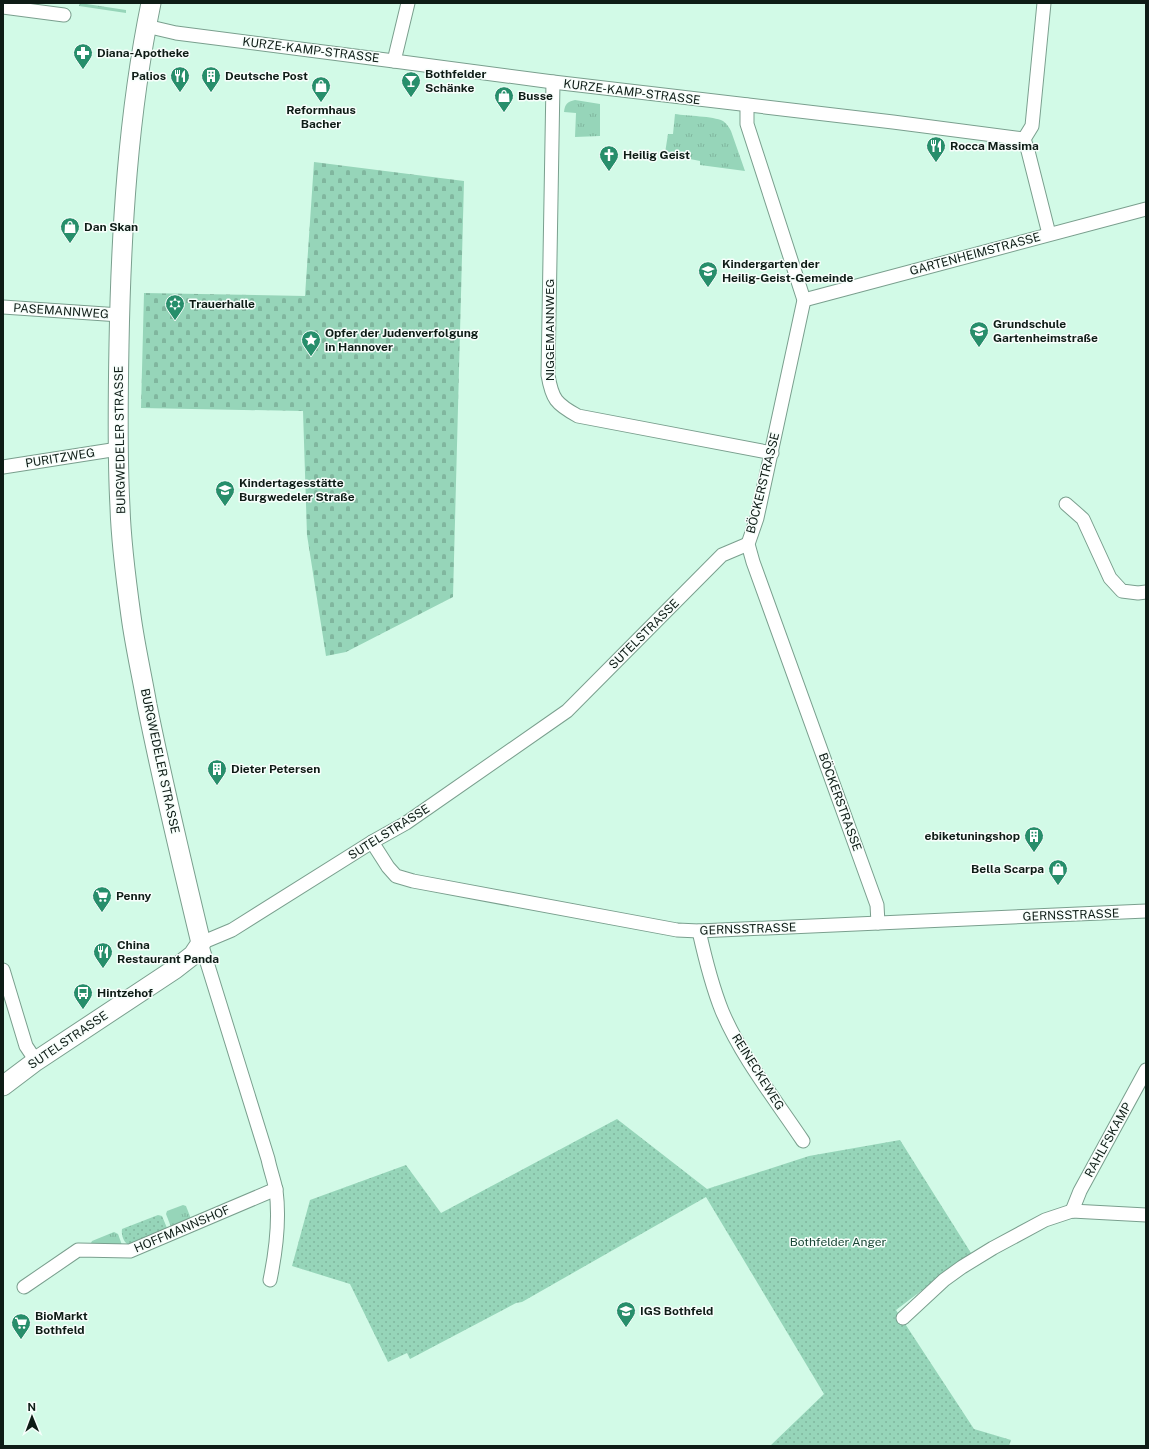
<svg xmlns="http://www.w3.org/2000/svg" width="1149" height="1449" font-family="'Public Sans',sans-serif">
<defs>
<pattern id="grass-tufts" width="24" height="20" patternUnits="userSpaceOnUse"><rect width="24" height="20" fill="#96d5b9"/><path d="M3 7l-1-3M5 7V3M7 7l1-3M15 17l-1-3M17 17v-4M19 17l1-3" fill="none" stroke="#80b69e"/></pattern>
<pattern id="cemetery-stones" width="16" height="16" patternUnits="userSpaceOnUse"><rect width="16" height="16" fill="#96d5b9"/><path d="M2 7V4a2 2 0 0 1 4 0v3zM10 15v-3a2 2 0 0 1 4 0v3z" fill="#80b69e"/></pattern>
<pattern id="park-dots" width="8" height="8" patternUnits="userSpaceOnUse"><rect width="8" height="8" fill="#96d5b9"/><path d="M2 2h.1M6 6h.1" fill="none" stroke="#80b69e" stroke-width="1.8" stroke-linecap="round"/></pattern>
</defs>
<rect width="100%" height="100%" fill="#d2fae7"/>
<g fill="url(#grass-tufts)">
<polygon points="80,3 126,10 126,13 79,6"/>
<path d="M575 100 600 104V136L575 137 576 113 564 112C565 104 567 102 575 100Z"/>
<path d="M675 114C687 116 713 116 723 121 727 124 729 127 731 131L745 171 700 165V161L690 159V155L672 153 671 157 667 156 665 153 668 134H673Z"/>
<polygon points="183,1205 186,1206 191,1219 171,1227 166,1214 167,1211"/>
<polygon points="114,1232 118,1234 122,1245 93,1246 91,1243 92,1241"/>
</g>
<polygon fill="url(#cemetery-stones)" points="314,162 464,181 453,597 346,652 326,656 307,535 303,411 141,408 144,293 305,296"/>
<g fill="url(#park-dots)">
<polygon points="617,1119 707,1189 809,1156 900,1140 971,1253 896,1310 974,1429 1011,1440 1009,1446 770,1446 824,1394 706,1197 522,1302 516,1303 410,1359 407,1353 388,1362 350,1284 292,1266 310,1200 406,1165 441,1213"/>
<path d="M158 1215 162 1216 167 1228 130 1246C124 1243 121 1236 122 1229Z"/>
</g>
<g fill="none" stroke-linecap="round" stroke-linejoin="round">
<g stroke="#7a9f8e" stroke-width="15">
<g id="minor">
<polyline points="3,7 64,15"/>
<polyline points="146,26 176,33 394,61 553,82 893,122 1024,139"/>
<polyline points="394,61 408,3"/>
<path d="M553 82 548 375C552 399 556 404 578 416L772 453"/>
<polyline points="747,105 747,124 804,300 757,518 748,544 753,562 877,905 878,923"/>
<polyline points="1024,139 1032,126 1044,3"/>
<polyline points="1024,139 1028,151 1049,234"/>
<polyline points="804,300 1146,209"/>
<polyline points="3,307 120,315"/>
<polyline points="3,467 118,449"/>
<polyline points="1066,504 1083,519 1110,578 1122,591 1138,593 1146,592"/>
<polyline points="372,842 388,867 396,876 413,881 677,930 699,931 1146,911"/>
<path d="M699 931C705 958 712 986 722 1011 742 1058 775 1099 803 1141"/>
<polyline points="3,970 26,1046 36,1061"/>
<polyline points="1072,1211 1080,1191 1146,1070"/>
<path d="M270 1280C276 1251 280 1220 276 1190 274 1180 270 1169 268 1159L201 943 232 930 372 842 406 823 567 711 722 555 748 544"/>
<polyline points="24,1287 78,1250 130,1251 276,1189"/>
<polyline points="903,1318 944,1280 962,1267 993,1248 1045,1220 1072,1211 1146,1215"/>
</g>
</g>
<g stroke="#7a9f8e" stroke-width="21">
<path id="secondary" d="M3 1086 36 1061 175 969 193 955 201 943C182 864 163 785 147 705 142 676 135 646 131 616 126 580 121 543 120 507 117 453 118 399 119 345 121 231 128 115 151 3"/>
</g>
<use href="#minor" stroke="#fff" stroke-width="13"/>
<use href="#secondary" stroke="#fff" stroke-width="19"/>
</g>
<defs>
<g id="pharmacy-pin" transform="scale(1)"><path d="M0 17L-7.5 6A9.5 9.5 0 1 1 7.5 6Z" fill="#278e6b" stroke="#f7fefb"/><path d="M-2-6h4v4h4v4h-4v4h-4v-4h-4v-4h4Z" fill="#fff"/></g>
<g id="restaurant-pin" transform="scale(1)"><path d="M0 17L-7.5 6A9.5 9.5 0 1 1 7.5 6Z" fill="#278e6b" stroke="#f7fefb"/><path d="M-5-6h1v4h1v-4h1v4h1v-4h1v5L-1.5 .5V6h-2V.5L-5-1ZM5-6V6H3V1.5H1.5Q1.5-4 5-6Z" fill="#fff"/></g>
<g id="building-pin" transform="scale(1)"><path d="M0 17L-7.5 6A9.5 9.5 0 1 1 7.5 6Z" fill="#278e6b" stroke="#f7fefb"/><path d="M-4-6H4V6H1V3H-1V6H-4ZM-2.5-4.3h1.7v1.8h-1.7ZM.8-4.3h1.7v1.8H.8ZM-2.5-1h1.7V.8h-1.7ZM.8-1h1.7V.8H.8Z" fill="#fff"/></g>
<g id="bar-pin" transform="scale(1)"><path d="M0 17L-7.5 6A9.5 9.5 0 1 1 7.5 6Z" fill="#278e6b" stroke="#f7fefb"/><path d="M-6-5H6L.8 .8V4.5H3.5V6h-7V4.5H-.8V.8Z" fill="#fff"/></g>
<g id="shop-pin" transform="scale(1)"><path d="M0 17L-7.5 6A9.5 9.5 0 1 1 7.5 6Z" fill="#278e6b" stroke="#f7fefb"/><path d="M-5-2.5h2.3a2.7 3.5 0 0 1 5.4 0H5L5.5 6h-11ZM-1.5-2.5h3a1.5 2.3 0 0 0-3 0Z" fill="#fff"/></g>
<g id="church-pin" transform="scale(1)"><path d="M0 17L-7.5 6A9.5 9.5 0 1 1 7.5 6Z" fill="#278e6b" stroke="#f7fefb"/><path d="M-1.2-6h2.4v3.5h3.3v2.4h-3.3V6h-2.4V-.1h-3.3v-2.4h3.3Z" fill="#fff"/></g>
<g id="school-pin" transform="scale(1)"><path d="M0 17L-7.5 6A9.5 9.5 0 1 1 7.5 6Z" fill="#278e6b" stroke="#f7fefb"/><path d="M0-5L7-2L0 1L-7-2ZM-4 1L0 2.5L4 1V4Q0 6-4 4Z" fill="#fff"/></g>
<g id="synagogue-pin" transform="scale(1)"><path d="M0 17L-7.5 6A9.5 9.5 0 1 1 7.5 6Z" fill="#278e6b" stroke="#f7fefb"/><path d="M0-6.5L5.6 3.2H-5.6ZM0 6.5L5.6-3.2H-5.6Z" fill="#fff"/></g>
<g id="sight-pin" transform="scale(1)"><path d="M0 17L-7.5 6A9.5 9.5 0 1 1 7.5 6Z" fill="#278e6b" stroke="#f7fefb"/><path d="M0-6L1.8-2.2L6-1.7L2.9 1.2L3.7 5.4L0 3.3L-3.7 5.4L-2.9 1.2L-6-1.7L-1.8-2.2Z" fill="#fff"/></g>
<g id="supermarket-pin" transform="scale(1)"><path d="M0 17L-7.5 6A9.5 9.5 0 1 1 7.5 6Z" fill="#278e6b" stroke="#f7fefb"/><path d="M-6-5.5h2.5l.6 2H6L4.5 2H-2.5L-4.4-4H-6ZM-1.5 3.2a1.3 1.3 0 1 0 .1 0ZM3 3.2a1.3 1.3 0 1 0 .1 0Z" fill="#fff"/></g>
<g id="bus-pin" transform="scale(1)"><path d="M0 17L-7.5 6A9.5 9.5 0 1 1 7.5 6Z" fill="#278e6b" stroke="#f7fefb"/><path d="M-5-6H5V4H4V6H2V4H-2V6H-4V4H-5ZM-3.5-4V0h7V-4ZM-3.5 1.2v1.5H-2V1.2ZM2 1.2v1.5H3.5V1.2Z" fill="#fff"/></g>
</defs>
<g fill-rule="evenodd">
<use href="#pharmacy-pin" x="83" y="53"/>
<use href="#restaurant-pin" x="180" y="76"/>
<use href="#building-pin" x="211" y="76"/>
<use href="#bar-pin" x="411" y="81"/>
<use href="#shop-pin" x="321" y="86"/>
<use href="#shop-pin" x="504" y="96"/>
<use href="#restaurant-pin" x="936" y="146"/>
<use href="#church-pin" x="609" y="155"/>
<use href="#shop-pin" x="70" y="227"/>
<use href="#school-pin" x="708" y="271"/>
<use href="#synagogue-pin" x="175" y="304"/>
<use href="#school-pin" x="979" y="331"/>
<use href="#sight-pin" x="311" y="340"/>
<use href="#school-pin" x="225" y="490"/>
<use href="#building-pin" x="217" y="769"/>
<use href="#building-pin" x="1034" y="836"/>
<use href="#shop-pin" x="1058" y="869"/>
<use href="#supermarket-pin" x="102" y="896"/>
<use href="#restaurant-pin" x="103" y="952"/>
<use href="#bus-pin" x="83" y="993"/>
<use href="#school-pin" x="626" y="1311"/>
<use href="#supermarket-pin" x="21" y="1323"/>
</g>
<g text-anchor="middle" dominant-baseline="central" stroke-width="3" stroke-linejoin="round" paint-order="stroke">
<g font-size="12" fill="#0e1c16" stroke="#f7fefb">
<text transform="translate(311 50) rotate(7)">KURZE-KAMP-STRASSE</text>
<text transform="translate(632 92) rotate(7)">KURZE-KAMP-STRASSE</text>
<text transform="translate(975 254) rotate(-15)">GARTENHEIMSTRASSE</text>
<text transform="translate(61 311) rotate(4)">PASEMANNWEG</text>
<text transform="translate(550 330) rotate(-90)">NIGGEMANNWEG</text>
<text transform="translate(120 440) rotate(-91)">BURGWEDELER STRASSE</text>
<text transform="translate(60 458) rotate(-9)">PURITZWEG</text>
<text transform="translate(763 483) rotate(-76)">BÖCKERSTRASSE</text>
<text transform="translate(644 634) rotate(-45)">SUTELSTRASSE</text>
<text transform="translate(160 761) rotate(78)">BURGWEDELER STRASSE</text>
<text transform="translate(840 802) rotate(70)">BÖCKERSTRASSE</text>
<text transform="translate(389 832) rotate(-32)">SUTELSTRASSE</text>
<text transform="translate(1071 915) rotate(-2)">GERNSSTRASSE</text>
<text transform="translate(748 929) rotate(-2)">GERNSSTRASSE</text>
<text transform="translate(68 1040) rotate(-34)">SUTELSTRASSE</text>
<text transform="translate(758 1072) rotate(58)">REINECKEWEG</text>
<text transform="translate(1108 1140) rotate(-61)">RAHLFSKAMP</text>
<text transform="translate(182 1229) rotate(-23)">HOFFMANNSHOF</text>
</g>
<g font-size="12" font-weight="bold" fill="#0e1c16" stroke="#f7fefb" text-anchor="start">
<text x="97" y="53">Diana-Apotheke</text>
<text x="425" y="74">Bothfelder<tspan x="425" dy="14">Schänke</tspan></text>
<text x="166" y="76" text-anchor="end">Palios</text>
<text x="225" y="76">Deutsche Post</text>
<text x="518" y="96">Busse</text>
<text x="321" y="110" text-anchor="middle">Reformhaus<tspan x="321" dy="14">Bacher</tspan></text>
<text x="950" y="146">Rocca Massima</text>
<text x="623" y="155">Heilig Geist</text>
<text x="84" y="227">Dan Skan</text>
<text x="722" y="264">Kindergarten der<tspan x="722" dy="14">Heilig-Geist-Gemeinde</tspan></text>
<text x="189" y="304">Trauerhalle</text>
<text x="993" y="324">Grundschule<tspan x="993" dy="14">Gartenheimstraße</tspan></text>
<text x="325" y="333">Opfer der Judenverfolgung<tspan x="325" dy="14">in Hannover</tspan></text>
<text x="239" y="483">Kindertagesstätte<tspan x="239" dy="14">Burgwedeler Straße</tspan></text>
<text x="231" y="769">Dieter Petersen</text>
<text x="1020" y="836" text-anchor="end">ebiketuningshop</text>
<text x="1044" y="869" text-anchor="end">Bella Scarpa</text>
<text x="116" y="896">Penny</text>
<text x="117" y="945">China<tspan x="117" dy="14">Restaurant Panda</tspan></text>
<text x="97" y="993">Hintzehof</text>
<text x="640" y="1311">IGS Bothfeld</text>
<text x="35" y="1316">BioMarkt<tspan x="35" dy="14">Bothfeld</tspan></text>
</g>
<g font-size="12" fill="#164433" stroke="#f7fefb">
<text x="838" y="1242">Bothfelder Anger</text>
</g>
</g>
<rect width="1149" height="1449" fill="none" stroke="#0e1c16" stroke-width="8"/>
<g transform="translate(32 1417) rotate(359)" stroke="#f7fefb" stroke-width="3" paint-order="stroke">
<path d="M0-3L7 15L0 10L-7 15Z" fill="#0e1c16"/>
<text y="-6" font-size="11" font-weight="bold" text-anchor="middle" fill="#0e1c16">N</text>
</g>
</svg>
